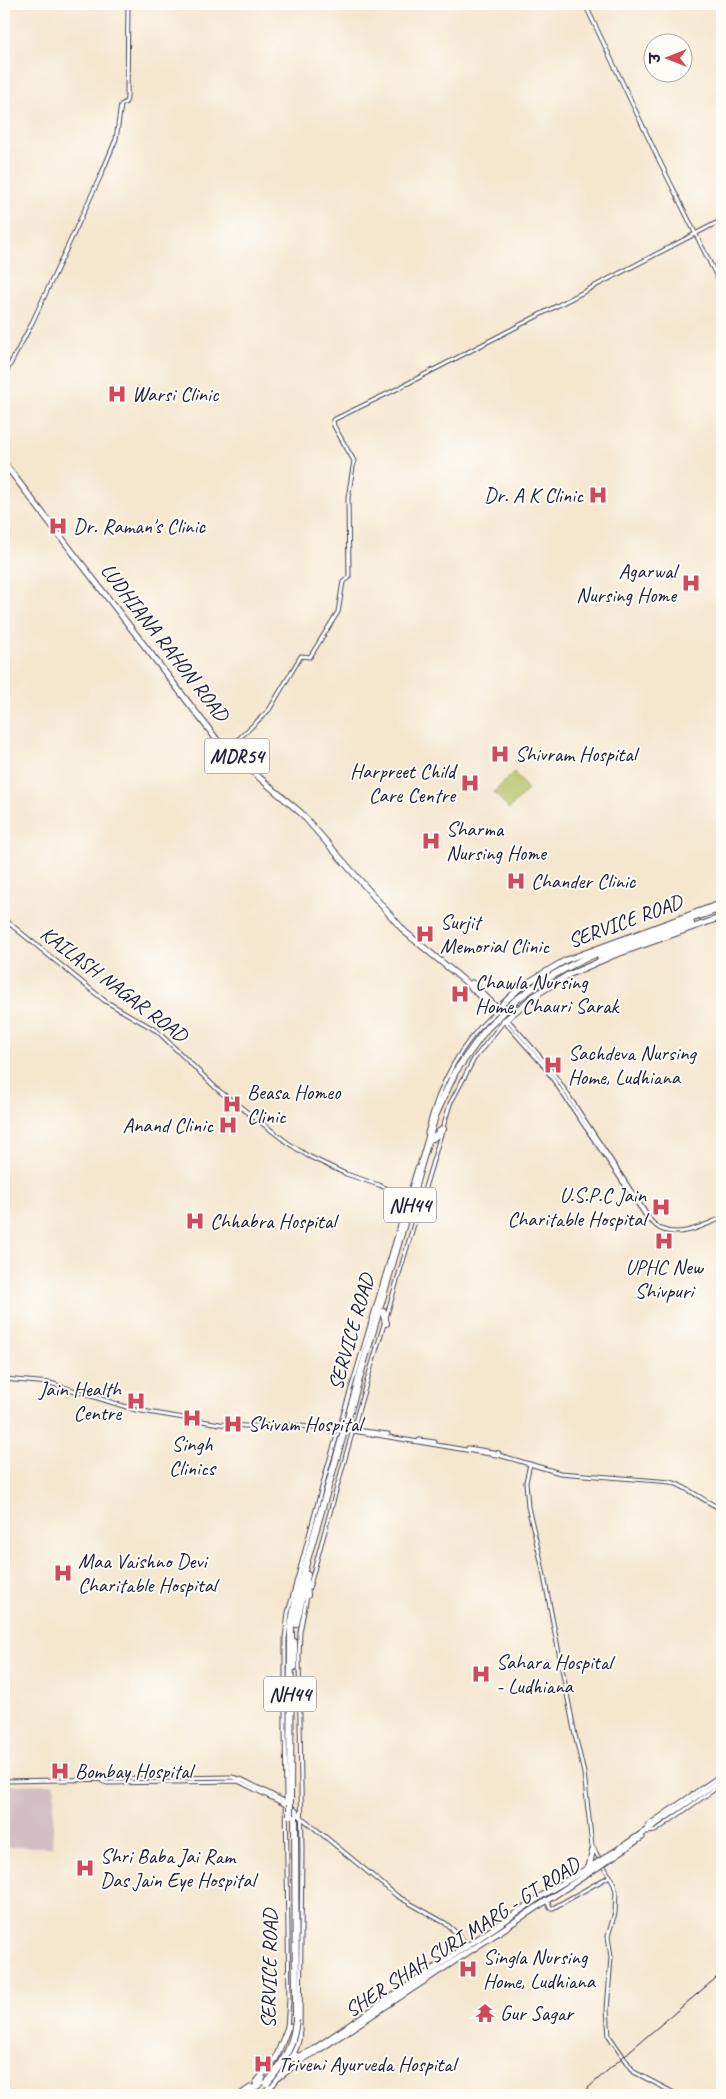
<svg xmlns="http://www.w3.org/2000/svg" width="726" height="2099" font-family="Caveat,'Playpen Sans Deva',sans-serif">
<rect width="100%" height="100%" fill="#fdfcf7"/>
<filter id="ink" filterUnits="userSpaceOnUse"><feTurbulence type="fractalNoise" baseFrequency=".02" numOctaves="2"/><feDisplacementMap in="SourceGraphic" scale="10" xChannelSelector="R" yChannelSelector="G"/><feConvolveMatrix kernelMatrix="1 2 1 2 8 2 1 2 1" color-interpolation-filters="sRGB"/></filter>
<filter id="wash" filterUnits="userSpaceOnUse"><feTurbulence type="fractalNoise" baseFrequency=".0096" numOctaves="4" result="noise"/><feDisplacementMap in="SourceGraphic" scale="20" xChannelSelector="R" yChannelSelector="G"/><feGaussianBlur stdDeviation="1.12" result="paint"/><feColorMatrix in="noise" values="0 0 0 0 0 0 0 0 0 0 0 0 0 0 0 0 0 1.4 0 .05"/><feComposite in="paint" operator="in"/></filter>
<g filter="url(#wash)">
<rect width="100%" height="100%" fill="#f5e6ce"/>
<polygon fill="#d2bec4" points="55,1784 52,1847 4,1847 4,1785"/>
<polygon fill="#b3bf61" stroke="#6a704e" points="514,772 528,790 509,809 494,792"/>
</g>
<g filter="url(#ink)">
<g fill="none" stroke-linecap="round" stroke-linejoin="round">
<g stroke="#423f51" stroke-width="5">
<g id="minor">
<polyline points="585,4 657,156 722,287"/>
<polyline points="4,376 30,327 101,175 116,139 121,105 126,102 127,98 128,4"/>
<polyline points="227,750 269,710 301,656 310,657 338,612 343,582 349,578 348,498 354,461 334,426 333,420 393,391 722,220"/>
<polyline points="4,919 105,1001 157,1031 218,1090 288,1143 308,1156 346,1174 379,1185 407,1198"/>
<polyline points="507,1019 543,1060 560,1083 651,1221"/>
<path d="M427 1133C438 1087 460 1044 495 1012"/>
<path d="M4 1379 50 1383 136 1410 220 1424 245 1426 294 1425 328 1430 353 1431 502 1456 560 1473 671 1482C690 1488 704 1502 722 1509"/>
<polyline points="355,1430 388,1434"/>
<polyline points="419,1440 435,1442"/>
<polyline points="468,1448 499,1453"/>
<polyline points="530,1464 526,1482 528,1507 541,1561 575,1735 584,1773 592,1846 613,1882 616,1891 615,1913 608,1936 611,1957 607,2010 609,2036 634,2072 678,2095"/>
<path d="M309 1588 361 1401 450 1104 474 1059 504 1021 544 1066 648 1219C653 1222 656 1227 661 1229 681 1238 704 1225 722 1218"/>
<polyline points="4,1781 232,1777 243,1780 286,1802"/>
<polyline points="102,1781 107,1783 238,1781 286,1805"/>
<polyline points="291,1806 301,1815"/>
<polyline points="295,1812 397,1896 445,1923 461,1937 468,1947"/>
<polyline points="647,1829 649,1824 722,1774"/>
<polyline points="648,1832 655,1831 722,1784"/>
<polyline points="547,1900 550,1908 553,1908 610,1876"/>
<polyline points="287,2028 289,2000 285,1729 285,1639 288,1613 327,1469 417,1168"/>
<polyline points="300,2031 302,1850 299,1656 300,1632 307,1596"/>
</g>
</g>
<g stroke="#423f51" stroke-width="7">
<g id="major">
<polyline points="4,463 221,745 301,813 405,932 467,983 504,1021 534,996 568,975 612,956 722,917"/>
<polyline points="472,983 496,1007"/>
<polyline points="495,1011 522,986 566,960 722,903"/>
<polyline points="625,1845 722,1779"/>
<polyline points="626,1848 642,1837"/>
<polyline points="589,1867 593,1849"/>
<polyline points="292,2055 299,2056 311,2051 549,1891 595,1864"/>
<polyline points="291,2058 301,2060 314,2053 598,1867"/>
<polyline points="282,2075 301,2060"/>
<path d="M256 2083 276 2058 288 2027 292 2026 297 2027C306 2045 275 2085 261 2095"/>
<polyline points="240,2095 250,2088"/>
</g>
</g>
<g stroke="#423f51" stroke-width="8">
<g id="highway">
<polyline points="599,956 691,923"/>
<path d="M515 1001C575 953 651 933 722 908"/>
<polyline points="433,1138 443,1129"/>
<polyline points="383,1312 386,1323"/>
<polyline points="359,1379 435,1116 455,1072 487,1028"/>
<polyline points="306,1583 307,1595"/>
<polyline points="296,1624 307,1575"/>
<polyline points="294,1667 294,1642"/>
<polyline points="290,1804 291,1627 297,1595 326,1494"/>
<polyline points="295,1815 296,2019"/>
<polyline points="246,2095 264,2080"/>
</g>
</g>
<use href="#minor" stroke="#fff" stroke-width="3"/>
<use href="#major" stroke="#fff" stroke-width="5"/>
<use href="#highway" stroke="#fff" stroke-width="6"/>
<polyline stroke="#22223b" stroke-width="1" points="580,2095 633,2048 722,1973"/>
<g stroke="#423f51" stroke-width="7" stroke-linecap="butt">
<g id="major-bridge">
<polyline points="595,1864 625,1845"/>
<polyline points="598,1867 626,1848"/>
</g>
</g>
<g stroke="#423f51" stroke-width="8" stroke-linecap="butt">
<g id="highway-bridge">
<polyline points="487,1028 515,1001"/>
<polyline points="326,1494 359,1379"/>
<polyline points="290,1804 290,1815"/>
<path d="M267 2083C283 2065 294 2044 296 2019"/>
</g>
</g>
<use href="#major-bridge" stroke="#fff" stroke-width="5"/>
<use href="#highway-bridge" stroke="#fff" stroke-width="6"/>
</g>
</g>
<defs>
<g id="hospital-bare" transform="scale(1.5)"><path d="M-5-5h3v3.5h4V-5h3V5h-3V1.5h-4V5h-3Z" fill="#d1495b" stroke="#fdfcf7" stroke-width="2.5" paint-order="stroke"/></g>
<g id="temple-bare" transform="scale(1.5)"><path d="M0-6L5-2H3V0L6.5 2.5H4V6H1.5V3h-3V6H-4V2.5H-6.5L-3 0V-2H-5Z" fill="#d1495b" stroke="#fdfcf7" stroke-width="2.5" paint-order="stroke"/></g>
</defs>
<g fill-rule="evenodd">
<use href="#hospital-bare" x="117" y="394"/>
<use href="#hospital-bare" x="598" y="495"/>
<use href="#hospital-bare" x="58" y="526"/>
<use href="#hospital-bare" x="691" y="583"/>
<use href="#hospital-bare" x="500" y="754"/>
<use href="#hospital-bare" x="470" y="783"/>
<use href="#hospital-bare" x="431" y="841"/>
<use href="#hospital-bare" x="516" y="881"/>
<use href="#hospital-bare" x="425" y="934"/>
<use href="#hospital-bare" x="460" y="994"/>
<use href="#hospital-bare" x="553" y="1065"/>
<use href="#hospital-bare" x="232" y="1104"/>
<use href="#hospital-bare" x="228" y="1125"/>
<use href="#hospital-bare" x="661" y="1207"/>
<use href="#hospital-bare" x="195" y="1221"/>
<use href="#hospital-bare" x="664" y="1241"/>
<use href="#hospital-bare" x="136" y="1401"/>
<use href="#hospital-bare" x="192" y="1418"/>
<use href="#hospital-bare" x="233" y="1424"/>
<use href="#hospital-bare" x="63" y="1573"/>
<use href="#hospital-bare" x="481" y="1674"/>
<use href="#hospital-bare" x="60" y="1771"/>
<use href="#hospital-bare" x="85" y="1868"/>
<use href="#hospital-bare" x="468" y="1969"/>
<use href="#temple-bare" x="485" y="2013"/>
<use href="#hospital-bare" x="263" y="2064"/>
</g>
<g text-anchor="middle" dominant-baseline="central" stroke-width="4" stroke-linejoin="round" paint-order="stroke">
<g fill="#fdfcf7" stroke="#646373" stroke-width="1">
<rect x="204.5" y="738.5" width="65" height="35" rx="4"/>
<rect x="384" y="1187.5" width="52" height="35" rx="4"/>
<rect x="264" y="1676.5" width="52" height="35" rx="4"/>
</g>
<g font-size="20" font-weight="bold" fill="#22223b">
<text x="237" y="756">MDR54</text>
<text x="410" y="1205">NH44</text>
<text x="290" y="1694">NH44</text>
</g>
<g font-size="21" fill="#22223b" stroke="#fdfcf7" text-anchor="start">
<text x="132" y="394">Warsi Clinic</text>
<text x="583" y="495" text-anchor="end">Dr. A K Clinic</text>
<text x="73" y="526">Dr. Raman's Clinic</text>
<text x="676" y="571" text-anchor="end">Agarwal<tspan x="676" dy="24">Nursing Home</tspan></text>
<text x="515" y="754">Shivram Hospital</text>
<text x="455" y="771" text-anchor="end">Harpreet Child<tspan x="455" dy="24">Care Centre</tspan></text>
<text x="446" y="829">Sharma<tspan x="446" dy="24">Nursing Home</tspan></text>
<text x="531" y="881">Chander Clinic</text>
<text x="440" y="922">Surjit<tspan x="440" dy="24">Memorial Clinic</tspan></text>
<text x="475" y="982">Chawla Nursing<tspan x="475" dy="24">Home, Chauri Sarak</tspan></text>
<text x="568" y="1053">Sachdeva Nursing<tspan x="568" dy="24">Home, Ludhiana</tspan></text>
<text x="247" y="1092">Beasa Homeo<tspan x="247" dy="24">Clinic</tspan></text>
<text x="213" y="1125" text-anchor="end">Anand Clinic</text>
<text x="646" y="1195" text-anchor="end">U.S.P.C Jain<tspan x="646" dy="24">Charitable Hospital</tspan></text>
<text x="210" y="1221">Chhabra Hospital</text>
<text x="664" y="1267" text-anchor="middle">UPHC New<tspan x="664" dy="24">Shivpuri</tspan></text>
<text x="121" y="1389" text-anchor="end">Jain Health<tspan x="121" dy="24">Centre</tspan></text>
<text x="248" y="1424">Shivam Hospital</text>
<text x="192" y="1444" text-anchor="middle">Singh<tspan x="192" dy="24">Clinics</tspan></text>
<text x="78" y="1561">Maa Vaishno Devi<tspan x="78" dy="24">Charitable Hospital</tspan></text>
<text x="496" y="1662">Sahara Hospital<tspan x="496" dy="24">- Ludhiana</tspan></text>
<text x="75" y="1771">Bombay Hospital</text>
<text x="100" y="1856">Shri Baba Jai Ram<tspan x="100" dy="24">Das Jain Eye Hospital</tspan></text>
<text x="483" y="1957">Singla Nursing<tspan x="483" dy="24">Home, Ludhiana</tspan></text>
<text x="500" y="2013">Gur Sagar</text>
<text x="278" y="2064">Triveni Ayurveda Hospital</text>
</g>
<g font-size="21" fill="#22223b" stroke="#fdfcf7">
<text transform="translate(165 642) rotate(52)">LUDHIANA RAHON ROAD</text>
<text transform="translate(625 921) rotate(-20)">SERVICE ROAD</text>
<text transform="translate(114 984) rotate(37)">KAILASH NAGAR ROAD</text>
<text transform="translate(351 1332) rotate(-74)">SERVICE ROAD</text>
<text transform="translate(462 1937) rotate(-33)">SHER SHAH SURI MARG - GT ROAD</text>
<text transform="translate(269 1969) rotate(-89)">SERVICE ROAD</text>
</g>
</g>
<rect width="726" height="2099" fill="none" stroke="#fdfcf7" stroke-width="20"/>
<g transform="translate(668 58) rotate(270)"><circle r="24" fill="#fdfcf7" stroke="#a5a5ac"/>
<path d="M0-4L9 19L0 12L-9 19Z" fill="#d1495b"/>
<text y="-8" font-size="14" font-weight="bold" text-anchor="middle" fill="#22223b">उ</text>
</g>
</svg>
